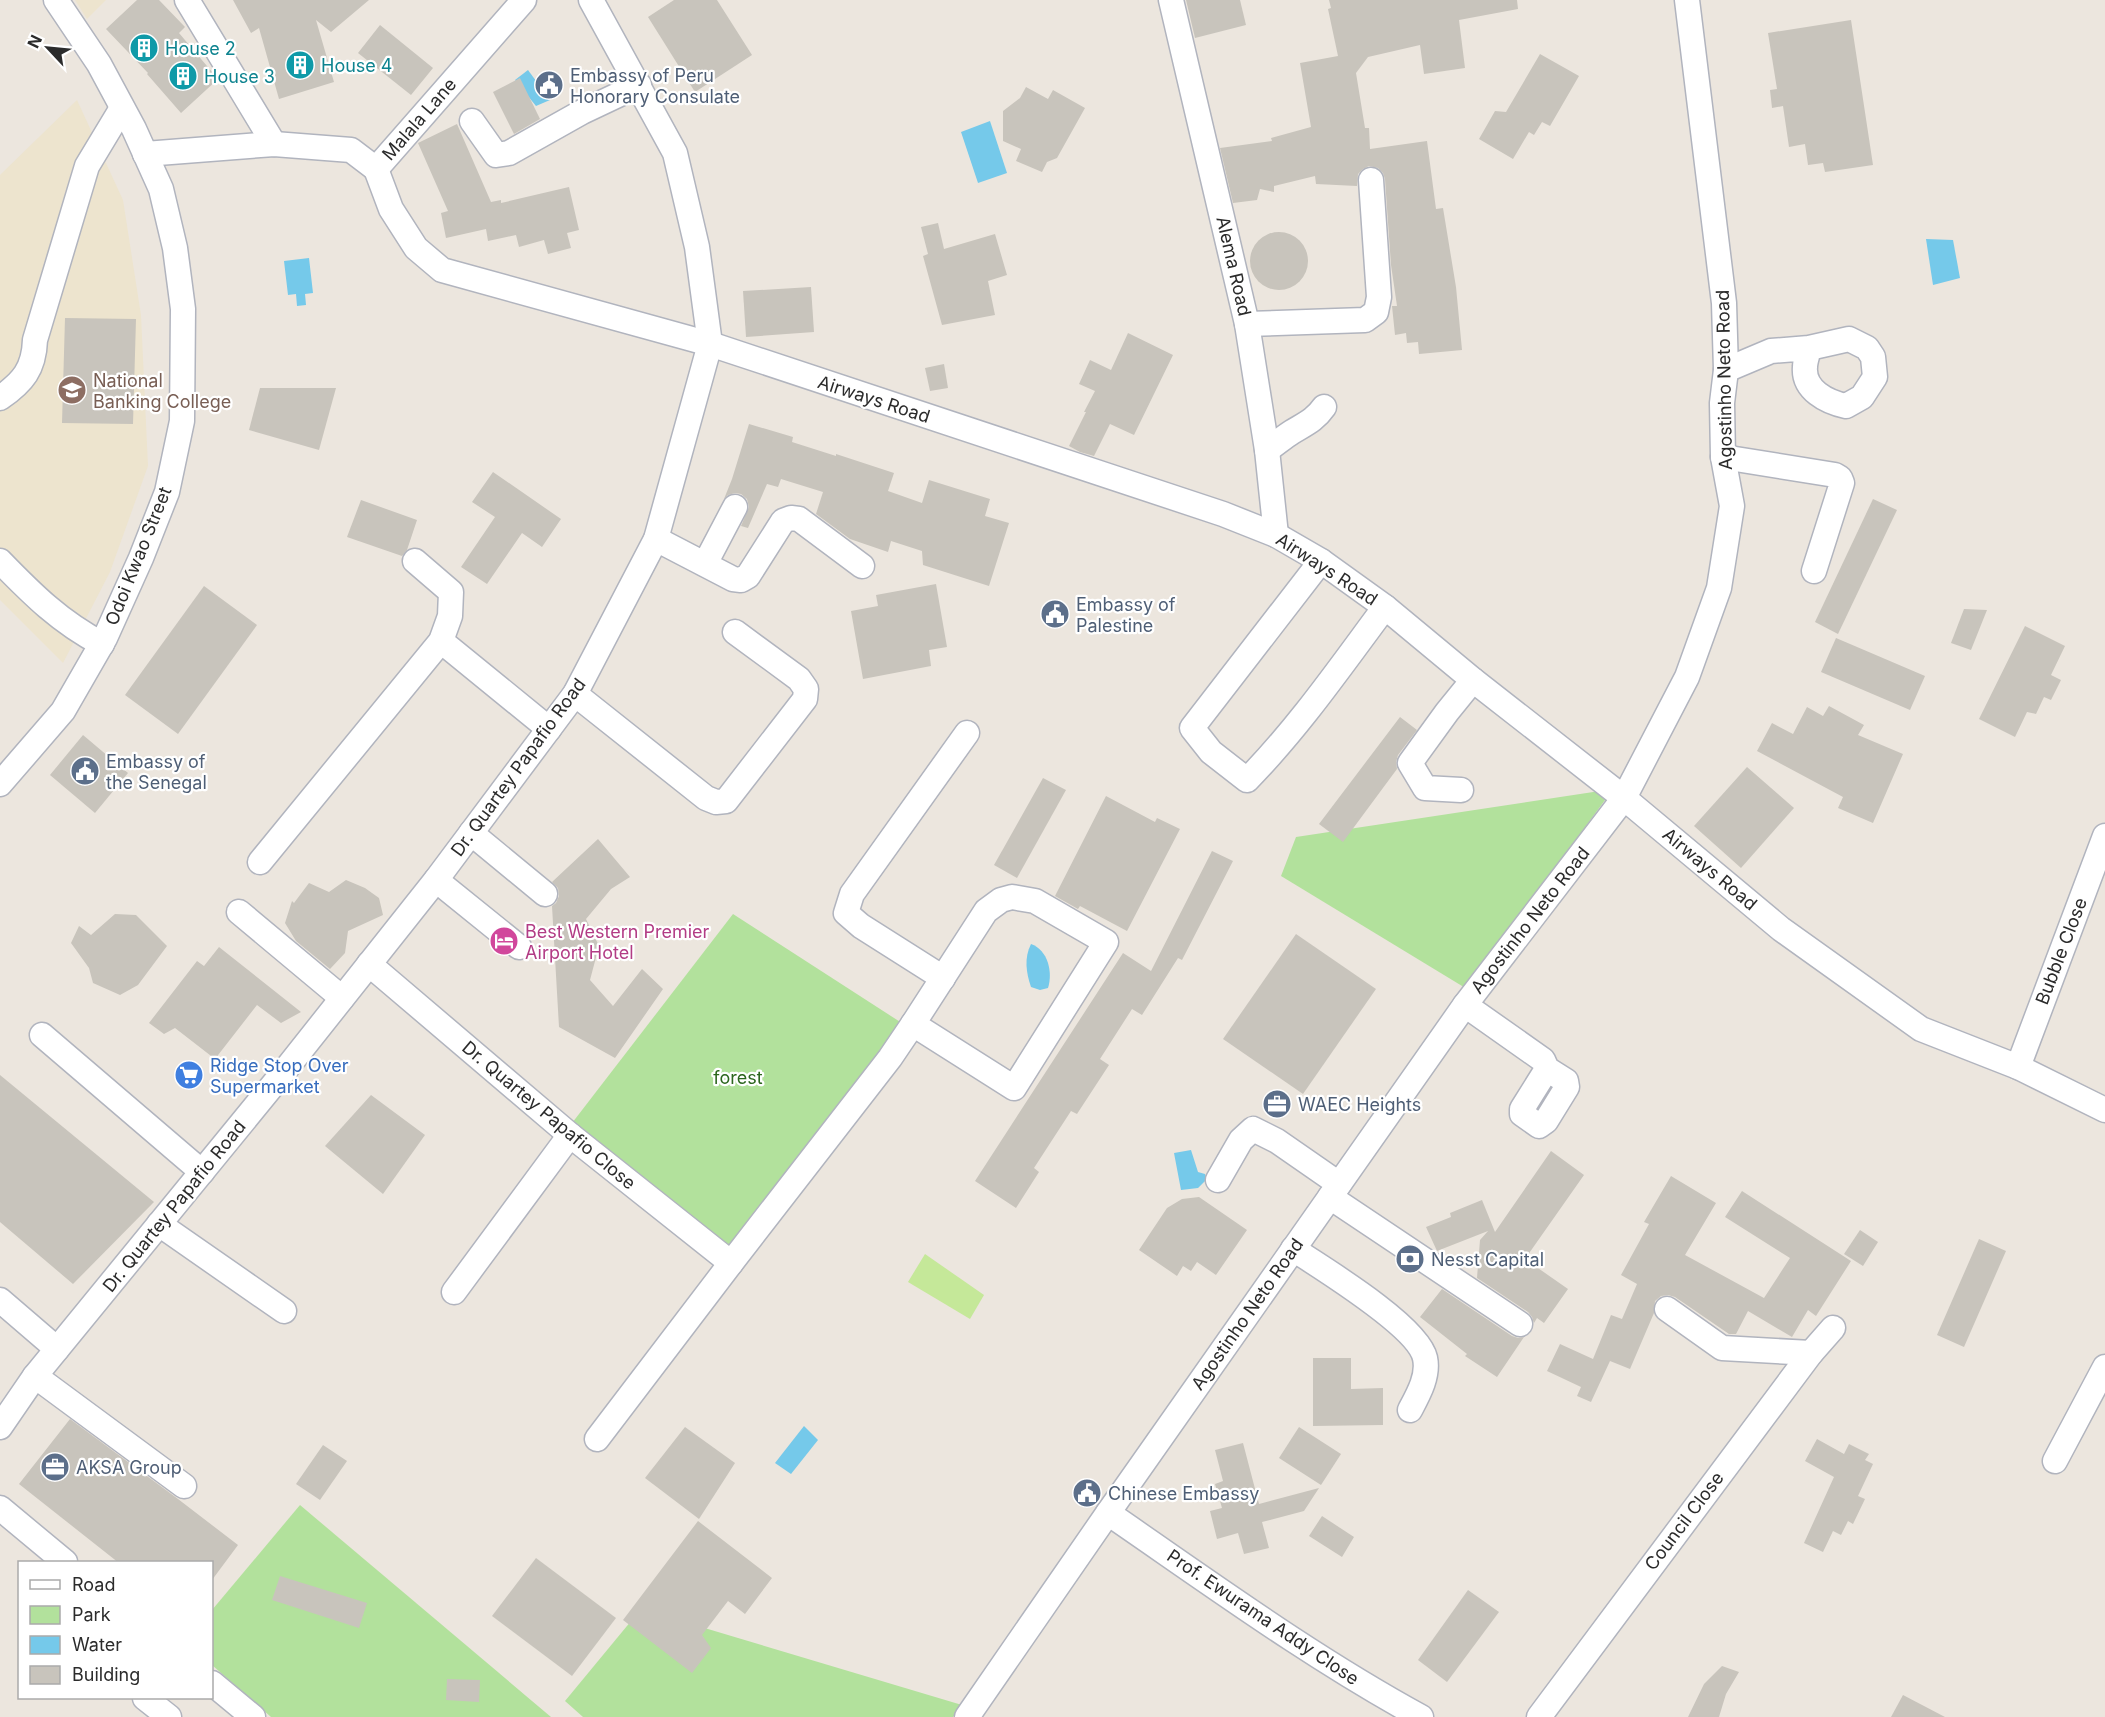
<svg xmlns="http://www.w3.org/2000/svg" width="2105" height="1717" font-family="Inter,sans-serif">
<rect width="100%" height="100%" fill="#ece6de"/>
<g fill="#ede4ce">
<polygon points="75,0 106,0 87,19"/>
<polygon points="77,100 123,200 141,315 148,466 110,572 63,663 0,600 0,175"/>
</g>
<g fill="#b2e19c">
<polygon points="1613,789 1467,989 1281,876 1296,837"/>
<polygon points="733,914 908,1027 729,1258 569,1127"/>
<polygon points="300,1505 551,1717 271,1717 212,1665 212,1610"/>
<polygon points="641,1609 962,1705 953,1717 583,1717 565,1701"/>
</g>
<polygon fill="#c5e899" points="925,1254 984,1295 970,1319 908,1282"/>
<g fill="#75c9ea">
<polygon points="528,70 550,100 536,106 515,80"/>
<polygon points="990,121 1007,173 978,183 961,132"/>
<polygon points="1926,239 1953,240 1960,278 1933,285"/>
<polygon points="309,258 313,293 305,294 306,305 297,306 296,294 288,295 284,261"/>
<path d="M1031 944C1048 950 1053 972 1048 988L1040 990 1031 987C1026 972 1024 958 1031 944Z"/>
<polygon points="1191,1150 1198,1172 1205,1174 1207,1179 1198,1188 1181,1190 1174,1153"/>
<polygon points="804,1426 818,1440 791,1474 775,1463"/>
</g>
<g fill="#c8c4bc">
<polygon points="137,0 159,0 185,27 179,33 218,79 181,113 147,74 148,73 106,29"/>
<polygon points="233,0 369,0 331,32 316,20 334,82 279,99 259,28 251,33"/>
<polygon points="674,0 717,0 752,55 695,92 648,17"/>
<polygon points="1186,0 1240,0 1246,25 1195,38"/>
<polygon points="1329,0 1517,0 1518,9 1459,20 1465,68 1424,74 1420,45 1368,57 1356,73 1365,128 1369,128 1370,149 1427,141 1436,209 1443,208 1456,287 1462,350 1419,354 1418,342 1407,343 1406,333 1395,335 1392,306 1397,306 1391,265 1385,179 1383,173 1378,168 1369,166 1363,169 1358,174 1357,186 1316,184 1315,176 1274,186 1274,192 1260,189 1257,200 1233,203 1220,148 1272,141 1271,138 1311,127 1300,63 1338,56 1328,9 1331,8"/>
<polygon points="1851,20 1873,165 1825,172 1823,163 1808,165 1805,144 1789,147 1783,106 1772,108 1770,90 1777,89 1768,33"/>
<polygon points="380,25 433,68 411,95 358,53"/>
<polygon points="1540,54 1579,76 1550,126 1542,122 1534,135 1529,132 1513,159 1479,139 1495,111 1506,112"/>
<polygon points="520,78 540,119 514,134 493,92"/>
<polygon points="1026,87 1048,99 1053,90 1085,108 1057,158 1047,162 1042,172 1016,161 1021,149 1003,141 1003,111 1020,98"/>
<polygon points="457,124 491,202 501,200 501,203 569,187 579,230 567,233 571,248 548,254 544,240 519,247 516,235 488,241 486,229 446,238 441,213 448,211 418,143"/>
<polygon points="938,223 944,249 995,234 1007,275 988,281 995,315 942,325 923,256 928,254 921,227"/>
<circle cx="1279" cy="261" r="29"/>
<polygon points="811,287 814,332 746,337 743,291"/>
<polygon points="65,318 136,319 133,424 62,423"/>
<polygon points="1128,333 1173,355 1134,435 1110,424 1094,456 1080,452 1069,446 1086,412 1084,412 1095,391 1079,384 1090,360 1111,370"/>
<polygon points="944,364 948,388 930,391 925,368"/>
<polygon points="260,388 336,388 319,450 249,430"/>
<polygon points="749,424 793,437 792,442 836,456 836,454 894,473 888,491 922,503 929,480 990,499 985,516 1009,523 989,586 923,565 922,551 891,541 888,552 850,539 816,514 823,492 781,479 778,487 767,484 748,528 741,526 749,507 747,499 741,494 735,493 728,495 724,499 732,479"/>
<polygon points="493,472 561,519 542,547 522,533 487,584 461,567 495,517 472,502"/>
<polygon points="1873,499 1897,510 1838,634 1815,622"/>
<polygon points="361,500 417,520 407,550 402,556 347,537"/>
<polygon points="936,584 947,647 929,650 931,666 863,679 851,611 878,606 876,595"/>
<polygon points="204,586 257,625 178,734 125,695"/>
<polygon points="1964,609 1987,610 1971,650 1951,643"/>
<polygon points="2025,626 2065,646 2051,675 2061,680 2051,700 2044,697 2036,714 2027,712 2015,737 1979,719"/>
<polygon points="1836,638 1925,676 1910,710 1821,672"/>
<polygon points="1829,706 1864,725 1858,735 1903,754 1873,823 1838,808 1843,797 1757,751 1772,723 1793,734 1807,707 1823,716"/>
<polygon points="1400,717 1417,730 1398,755 1396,762 1397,769 1343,842 1319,824"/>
<polygon points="83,735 128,773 95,813 50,775"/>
<polygon points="1747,767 1794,808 1741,868 1694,826"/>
<polygon points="1043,778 1066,790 1017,878 994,865"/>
<polygon points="1106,796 1155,822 1157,818 1180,829 1127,931 1080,906 1078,909 1055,896"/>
<polygon points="598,839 630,877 611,889 586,919 599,946 590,980 613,1006 642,969 663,989 615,1058 559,1027 552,906 556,903 559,896 558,888 552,882"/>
<polygon points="1212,851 1233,861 1182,960 1178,958 1142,1015 1132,1009 1100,1059 1109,1065 1077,1114 1071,1111 1034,1168 1039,1172 1016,1208 975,1181 1123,953 1151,971"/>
<polygon points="346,880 365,888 379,898 383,915 348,931 345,953 330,969 296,941 285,923 292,901 294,903 309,883 329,892"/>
<polygon points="115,914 136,915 167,946 138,985 120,995 93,983 89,968 71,943 79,926 91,935"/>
<polygon points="1296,934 1376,989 1303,1094 1223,1039"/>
<polygon points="219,947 301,1012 281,1023 257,1005 215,1059 175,1028 164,1034 149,1023 197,961 204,966"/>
<polygon points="0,1075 154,1202 73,1284 0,1222"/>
<polygon points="371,1095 425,1135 383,1194 325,1146"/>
<polygon points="1551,1151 1584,1175 1525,1259 1568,1289 1544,1323 1537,1318 1534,1323 1532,1317 1528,1312 1477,1278 1480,1240 1488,1231 1437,1251 1426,1227 1451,1217 1450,1213 1482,1200 1495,1232"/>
<polygon points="1671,1176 1716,1203 1685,1255 1764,1298 1790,1258 1725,1217 1742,1191 1851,1261 1816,1316 1808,1310 1792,1337 1748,1311 1736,1334 1729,1334 1675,1297 1668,1295 1661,1296 1655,1301 1654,1313 1630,1369 1610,1361 1591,1402 1577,1396 1581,1387 1547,1371 1560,1344 1593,1359 1611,1315 1622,1319 1637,1284 1621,1275 1649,1224 1644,1222"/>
<polygon points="1199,1197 1247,1230 1216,1275 1197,1262 1191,1271 1183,1266 1177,1276 1139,1250 1167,1208 1182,1199"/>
<polygon points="1860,1230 1878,1242 1863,1266 1844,1254"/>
<polygon points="1979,1239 2006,1251 1964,1347 1937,1335"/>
<polygon points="1442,1289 1512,1336 1518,1338 1524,1337 1497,1377 1465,1356 1467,1354 1420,1317"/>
<polygon points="1313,1358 1351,1358 1351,1389 1383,1388 1383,1425 1313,1426"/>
<polygon points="70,1419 178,1499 238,1545 212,1580 212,1563 119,1563 19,1484"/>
<polygon points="685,1427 735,1463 699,1519 645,1478"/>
<polygon points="1299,1427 1341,1454 1321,1485 1279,1458"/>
<polygon points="1817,1439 1844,1454 1849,1444 1869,1454 1865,1460 1873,1464 1858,1496 1865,1499 1853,1524 1848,1521 1841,1535 1833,1531 1823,1552 1804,1543 1834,1477 1805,1461"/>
<polygon points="1243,1443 1259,1504 1319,1488 1304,1511 1262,1522 1269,1548 1244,1554 1238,1533 1217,1539 1210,1511 1222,1508 1215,1484 1223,1481 1215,1450"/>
<polygon points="323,1445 347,1461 320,1500 296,1484"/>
<polygon points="1322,1516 1354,1537 1342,1557 1309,1536"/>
<polygon points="698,1521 772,1578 745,1614 728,1601 702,1635 711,1648 692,1673 623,1620"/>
<polygon points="536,1558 616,1618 572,1676 492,1616"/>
<polygon points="280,1576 367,1603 359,1628 272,1600"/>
<polygon points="1468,1590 1499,1612 1447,1682 1418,1660"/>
<polygon points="1722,1666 1739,1672 1726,1694 1719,1717 1688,1717 1704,1684"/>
<polygon points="447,1679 480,1680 479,1702 446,1700"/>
<polygon points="1903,1695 1945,1717 1891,1717"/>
</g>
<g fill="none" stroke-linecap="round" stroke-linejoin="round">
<g stroke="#b1b4be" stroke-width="27">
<g id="minor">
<polyline points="187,0 274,144"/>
<polyline points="1171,0 1247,324 1267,450 1276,535"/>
<polyline points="472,121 496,155 509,153 582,112 639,85"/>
<polyline points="145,154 274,144 351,150 376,169"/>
<polyline points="376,169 391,209 416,248 442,270 710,344 1223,514 1276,535 1321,561 1385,607 1473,680 1624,798 1781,929 1921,1029 2018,1067 2105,1110"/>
<polyline points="376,169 524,0"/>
<polyline points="1247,324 1365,320 1376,312 1379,297 1371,180"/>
<path d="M1726 370 1771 351 1809 348 1849 339 1867 348 1873 357 1875 377 1862 397 1846 406C1827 402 1803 390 1805 367 1805 361 1808 354 1809 348"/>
<path d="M0 398C23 382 34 369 35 340L87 166 122 108"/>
<path d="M1267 450C1276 444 1284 437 1292 432 1305 424 1315 420 1324 407"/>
<polyline points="1723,457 1835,475 1840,478 1842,483 1814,571"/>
<polyline points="656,539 733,579 741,580 748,576 783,521 791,518 799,519 862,566"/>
<path d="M0 561C32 594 60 622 102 644"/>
<path d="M1321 561 1192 728 1211 752 1247 780C1299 727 1341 666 1385 607"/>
<polyline points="705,564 735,507"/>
<polyline points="441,641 549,729"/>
<polyline points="575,694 706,798 716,802 726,801 805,699 806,689 799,679 735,632"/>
<polyline points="0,784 63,711 105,638 141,558 167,492 182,421 183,309 175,248 161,189 134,129 99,64 56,0"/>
<polyline points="1461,790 1425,788 1410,763 1447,712 1473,680"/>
<polyline points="471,833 545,894"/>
<polyline points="260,862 441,641 450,616 451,592 415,561"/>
<polyline points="436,880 519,947"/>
<polygon points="1012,897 1035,901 1106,942 1014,1088 913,1024 986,911 1001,900"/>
<polyline points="239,912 342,998"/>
<polyline points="369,964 570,1135 731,1263"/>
<polyline points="943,978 861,926 846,913 852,894 967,733"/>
<polyline points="1465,1005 1543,1060 1547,1069 1522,1109 1522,1114 1539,1126 1546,1121 1567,1087 1566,1081 1547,1069"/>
<polyline points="42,1035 202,1172"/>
<polyline points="2018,1067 2105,836"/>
<polyline points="1218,1180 1241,1140 1253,1129 1277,1141 1339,1184"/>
<polyline points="1330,1197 1520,1324"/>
<polyline points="159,1224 284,1311"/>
<path d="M1293 1249C1322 1268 1418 1326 1425 1358 1429 1376 1418 1395 1410 1410"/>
<polyline points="454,1292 570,1135"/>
<polyline points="0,1300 57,1349"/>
<polyline points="1667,1309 1722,1348 1811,1353"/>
<polyline points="35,1376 184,1486"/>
<polyline points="0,1427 35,1376 286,1069 436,880 575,694 656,539 710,344 697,247 675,153 591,0"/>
<polyline points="597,1439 731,1263 890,1058 913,1024"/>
<polyline points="2055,1461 2105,1367"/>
<polyline points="0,1508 65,1562"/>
<path d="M1108 1513C1210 1583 1311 1657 1421 1717"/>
<polyline points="212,1683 253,1717"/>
<polyline points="145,1698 169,1717"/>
<polyline points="967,1717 1108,1513 1465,1005 1624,798 1687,677 1719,588 1732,506 1723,457 1722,403 1726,370 1724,303 1687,0"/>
<polyline points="1539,1717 1811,1353 1833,1328"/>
</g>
</g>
<use href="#minor" stroke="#fff" stroke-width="24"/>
</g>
<defs>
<g id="building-disc" transform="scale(1.5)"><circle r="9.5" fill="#0f9aa8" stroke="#fff"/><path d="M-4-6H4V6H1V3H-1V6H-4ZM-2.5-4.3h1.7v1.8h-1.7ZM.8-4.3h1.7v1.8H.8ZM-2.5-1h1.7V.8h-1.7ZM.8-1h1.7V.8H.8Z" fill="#fff"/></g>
<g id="civic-disc" transform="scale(1.5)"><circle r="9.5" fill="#5c6f8a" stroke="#fff"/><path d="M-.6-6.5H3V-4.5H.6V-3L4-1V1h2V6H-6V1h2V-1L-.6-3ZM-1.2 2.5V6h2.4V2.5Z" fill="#fff"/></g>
<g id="university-disc" transform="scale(1.5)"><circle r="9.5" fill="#8d6e63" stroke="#fff"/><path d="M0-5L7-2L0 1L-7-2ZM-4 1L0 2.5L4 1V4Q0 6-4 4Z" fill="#fff"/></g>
<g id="hotel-disc" transform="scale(1.5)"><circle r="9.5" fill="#d1479c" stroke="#fff"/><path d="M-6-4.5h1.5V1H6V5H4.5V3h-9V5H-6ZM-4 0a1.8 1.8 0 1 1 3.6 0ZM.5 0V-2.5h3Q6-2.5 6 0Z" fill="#fff"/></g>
<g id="supermarket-disc" transform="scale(1.5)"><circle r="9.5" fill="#3f7fe0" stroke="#fff"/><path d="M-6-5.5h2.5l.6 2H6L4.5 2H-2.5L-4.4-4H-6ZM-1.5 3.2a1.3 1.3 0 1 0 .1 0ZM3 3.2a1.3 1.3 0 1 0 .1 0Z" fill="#fff"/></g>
<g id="office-disc" transform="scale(1.5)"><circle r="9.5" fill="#5c6f8a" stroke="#fff"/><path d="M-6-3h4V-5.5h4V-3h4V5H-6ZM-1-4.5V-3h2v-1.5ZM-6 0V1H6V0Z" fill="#fff"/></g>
<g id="bank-disc" transform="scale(1.5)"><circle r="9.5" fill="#5c6f8a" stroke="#fff"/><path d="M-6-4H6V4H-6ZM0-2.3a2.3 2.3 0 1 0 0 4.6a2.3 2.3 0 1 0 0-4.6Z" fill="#fff"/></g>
</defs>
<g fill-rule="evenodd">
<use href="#building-disc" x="144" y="48"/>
<use href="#building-disc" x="300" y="65"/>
<use href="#building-disc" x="183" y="76"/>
<use href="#civic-disc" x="549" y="85"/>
<use href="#university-disc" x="72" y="390"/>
<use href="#civic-disc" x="1055" y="614"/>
<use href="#civic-disc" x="85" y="771"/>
<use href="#hotel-disc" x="504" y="941"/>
<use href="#supermarket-disc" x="189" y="1075"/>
<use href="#office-disc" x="1277" y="1104"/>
<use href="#bank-disc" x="1410" y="1259"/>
<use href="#office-disc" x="55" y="1467"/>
<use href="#civic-disc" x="1087" y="1493"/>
</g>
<g text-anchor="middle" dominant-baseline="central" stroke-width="4.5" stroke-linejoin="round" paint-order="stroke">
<g font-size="18" fill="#0d838f" stroke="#fff" text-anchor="start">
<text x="165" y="48">House 2</text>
<text x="321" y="65">House 4</text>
<text x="204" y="76">House 3</text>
</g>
<g font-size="18" fill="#4e5e75" stroke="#fff" text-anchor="start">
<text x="570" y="75">Embassy of Peru<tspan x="570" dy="21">Honorary Consulate</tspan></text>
<text x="1076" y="604">Embassy of<tspan x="1076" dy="21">Palestine</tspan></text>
<text x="106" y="761">Embassy of<tspan x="106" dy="21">the Senegal</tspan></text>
<text x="1298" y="1104">WAEC Heights</text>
<text x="1431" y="1259">Nesst Capital</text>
<text x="76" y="1467">AKSA Group</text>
<text x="1108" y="1493">Chinese Embassy</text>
</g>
<g font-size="18" fill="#2b2b2b" stroke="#fff">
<text transform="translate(419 119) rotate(-49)">Malala Lane</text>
<text transform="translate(1234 266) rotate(77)">Alema Road</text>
<text transform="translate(1724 380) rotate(-91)">Agostinho Neto Road</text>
<text transform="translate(874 399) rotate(18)">Airways Road</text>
<text transform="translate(138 556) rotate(-68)">Odoi Kwao Street</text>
<text transform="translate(1327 569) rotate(33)">Airways Road</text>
<text transform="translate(518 767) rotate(-54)">Dr. Quartey Papafio Road</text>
<text transform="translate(1710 869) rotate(40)">Airways Road</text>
<text transform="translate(1530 920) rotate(-52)">Agostinho Neto Road</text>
<text transform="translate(2061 951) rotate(-69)">Bubble Close</text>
<text transform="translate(549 1115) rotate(40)">Dr. Quartey Papafio Close</text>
<text transform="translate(174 1206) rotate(-51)">Dr. Quartey Papafio Road</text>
<text transform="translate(1247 1314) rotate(-55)">Agostinho Neto Road</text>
<text transform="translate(1684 1521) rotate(-53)">Council Close</text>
<text transform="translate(1263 1617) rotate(34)">Prof. Ewurama Addy Close</text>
</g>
<g font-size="18" fill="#785e54" stroke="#fff" text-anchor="start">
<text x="93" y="380">National<tspan x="93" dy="21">Banking College</tspan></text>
</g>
<g font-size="18" fill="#b23c85" stroke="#fff" text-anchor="start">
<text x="525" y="931">Best Western Premier<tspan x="525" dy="21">Airport Hotel</tspan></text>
</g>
<g font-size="18" fill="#366cbe" stroke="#fff" text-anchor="start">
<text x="210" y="1065">Ridge Stop Over<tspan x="210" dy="21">Supermarket</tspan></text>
</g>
<g font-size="18" fill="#2b661d" stroke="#fff">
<text x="738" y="1077">forest</text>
</g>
</g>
<rect x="18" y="1561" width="195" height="138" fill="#ffffff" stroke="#aaaaaa" stroke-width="1.5"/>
<rect x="30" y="1580" width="30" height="9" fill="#ffffff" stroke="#aaaaaa" stroke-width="1.5"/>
<text x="72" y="1591" font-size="18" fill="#2b2b2b">Road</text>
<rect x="30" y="1606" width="30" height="18" fill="#b2e19c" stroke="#aaaaaa" stroke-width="1.5"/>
<text x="72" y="1621" font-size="18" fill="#2b2b2b">Park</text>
<rect x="30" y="1636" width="30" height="18" fill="#75c9ea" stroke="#aaaaaa" stroke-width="1.5"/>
<text x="72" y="1651" font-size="18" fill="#2b2b2b">Water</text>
<rect x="30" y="1666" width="30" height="18" fill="#c8c4bc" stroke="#aaaaaa" stroke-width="1.5"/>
<text x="72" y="1681" font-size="18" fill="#2b2b2b">Building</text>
<g transform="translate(48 48) rotate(296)" stroke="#ffffff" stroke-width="4.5" paint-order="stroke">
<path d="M0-4.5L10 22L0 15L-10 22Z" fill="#2b2b2b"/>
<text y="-9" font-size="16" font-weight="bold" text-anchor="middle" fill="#2b2b2b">N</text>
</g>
</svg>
